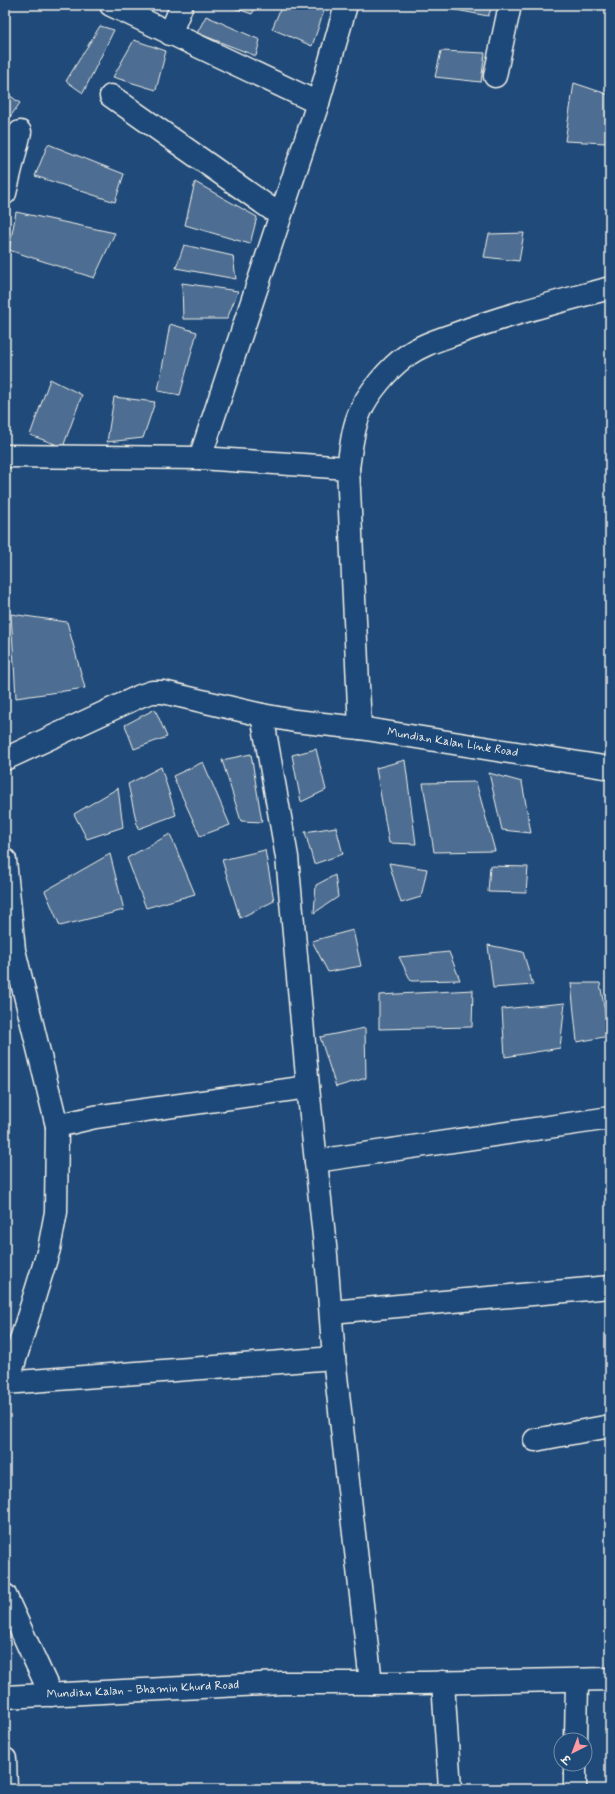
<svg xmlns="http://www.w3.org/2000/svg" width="615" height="1794" font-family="Mynerve,'Playpen Sans Deva',sans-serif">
<rect width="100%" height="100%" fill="#1f4a7a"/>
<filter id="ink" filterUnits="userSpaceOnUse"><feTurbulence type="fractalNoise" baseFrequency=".025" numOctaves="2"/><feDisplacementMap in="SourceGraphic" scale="8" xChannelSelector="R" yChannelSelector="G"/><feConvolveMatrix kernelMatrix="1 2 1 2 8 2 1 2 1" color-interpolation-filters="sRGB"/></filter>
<g filter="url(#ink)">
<g fill="#4d6e92" stroke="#f4f1e8">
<polygon points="226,5 257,5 252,14"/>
<polygon points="282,5 326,5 312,46 272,29"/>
<polygon points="456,5 493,5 488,16 456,10"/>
<polygon points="206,16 260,40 256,56 197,33"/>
<polygon points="100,26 114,30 83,93 66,81"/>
<polygon points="134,40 166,51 156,90 113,77"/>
<polygon points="441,51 485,53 481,82 435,77"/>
<polygon points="574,83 610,95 610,125 606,143 565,141"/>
<polygon points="5,92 20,103 5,124"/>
<polygon points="48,144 124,174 115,202 35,176"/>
<polygon points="195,182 257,217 250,244 185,225"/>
<polygon points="16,212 115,233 94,278 9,250"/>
<polygon points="524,233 519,261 484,257 489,234"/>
<polygon points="184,245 233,256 236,279 176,268"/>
<polygon points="182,283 238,291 227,319 183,319"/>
<polygon points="170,324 197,332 180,395 158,391"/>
<polygon points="50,379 82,395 63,447 30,435"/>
<polygon points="114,397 155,402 143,438 107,442"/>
<polygon points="11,614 67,622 85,688 16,698"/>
<polygon points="155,709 167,737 134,749 125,725"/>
<polygon points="316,749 326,790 301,802 292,755"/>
<polygon points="251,754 262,822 241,821 222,760"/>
<polygon points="405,760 416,844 389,843 376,768"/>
<polygon points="203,762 230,825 200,836 173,776"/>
<polygon points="161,767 176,815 138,829 128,784"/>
<polygon points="489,773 522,782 531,833 502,830"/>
<polygon points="476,782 495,851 434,852 423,783"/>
<polygon points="118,788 123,827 87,839 74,814"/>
<polygon points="336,827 343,854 314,864 305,832"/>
<polygon points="170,834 195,894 146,908 127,858"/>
<polygon points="265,850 274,901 240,918 222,860"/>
<polygon points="110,854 124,910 60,926 45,891"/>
<polygon points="389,863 427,869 421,897 401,903"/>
<polygon points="490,866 528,867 526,893 488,892"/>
<polygon points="335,875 338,897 314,913 316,885"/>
<polygon points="353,930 361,966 328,972 312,941"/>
<polygon points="488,945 523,952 533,985 493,988"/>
<polygon points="449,952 460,980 411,981 399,957"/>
<polygon points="571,983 600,983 609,1036 577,1042"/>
<polygon points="473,990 472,1027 379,1029 379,995"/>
<polygon points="565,1003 560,1048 505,1057 502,1009"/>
<polygon points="365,1028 366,1078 336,1087 320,1037"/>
</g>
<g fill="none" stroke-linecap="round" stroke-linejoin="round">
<g stroke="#f4f1e8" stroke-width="25">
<g id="street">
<polyline points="111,5 318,103"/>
<polyline points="170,34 182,5"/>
<polyline points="495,76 510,5"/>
<polyline points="111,96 280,215"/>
<polyline points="5,193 20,132"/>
<polyline points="5,456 200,458 348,468 360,728"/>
<polyline points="200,458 318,103 346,5"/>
<path d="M348 468C351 450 352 430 360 412 367 394 390 367 406 356 421 345 438 340 455 334 506 315 558 302 610 288"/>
<polyline points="262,715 287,857 308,1087 326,1255 334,1358 371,1683"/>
<polyline points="5,860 14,950 57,1126 56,1212 49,1249 8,1382"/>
<polyline points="57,1126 95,1117 308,1087"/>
<polyline points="316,1161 610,1118"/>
<polyline points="331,1312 610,1287"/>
<polyline points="5,1383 334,1358"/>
<polyline points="535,1440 610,1426"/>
<polyline points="5,1595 51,1695"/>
<polyline points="443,1682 450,1789"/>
<polyline points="576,1740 577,1680"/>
<polyline points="5,1759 6,1789"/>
<polyline points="575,1789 575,1764"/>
</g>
</g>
<g stroke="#f4f1e8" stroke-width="25">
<g id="secondary">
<path id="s1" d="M5 759 140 696 152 692H163L262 715 295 721 360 728 610 768"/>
<path id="s2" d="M5 1697 281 1683H424L610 1679"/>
</g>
</g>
<use href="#street" stroke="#1f4a7a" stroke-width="22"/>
<use href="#secondary" stroke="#1f4a7a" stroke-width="22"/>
</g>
</g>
<g text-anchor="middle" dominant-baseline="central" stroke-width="3.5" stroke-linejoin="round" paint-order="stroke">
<g font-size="12" fill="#f4f1e8" stroke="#1f4a7a">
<text stroke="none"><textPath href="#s1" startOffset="467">Mundian Kalan Link Road</textPath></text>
<text stroke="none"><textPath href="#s2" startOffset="138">Mundian Kalan - Bhamin Khurd Road</textPath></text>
</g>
</g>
<rect width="615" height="1794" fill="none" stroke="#1f4a7a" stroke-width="20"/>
<rect x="10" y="10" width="595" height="1774" fill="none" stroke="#f4f1e8" stroke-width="1.5" filter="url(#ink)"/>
<g transform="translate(573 1752) rotate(222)"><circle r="19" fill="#1f4a7a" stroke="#748da6"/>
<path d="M0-3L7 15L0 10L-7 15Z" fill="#ff9aa2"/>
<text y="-6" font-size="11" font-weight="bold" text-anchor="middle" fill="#f4f1e8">उ</text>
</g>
</svg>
